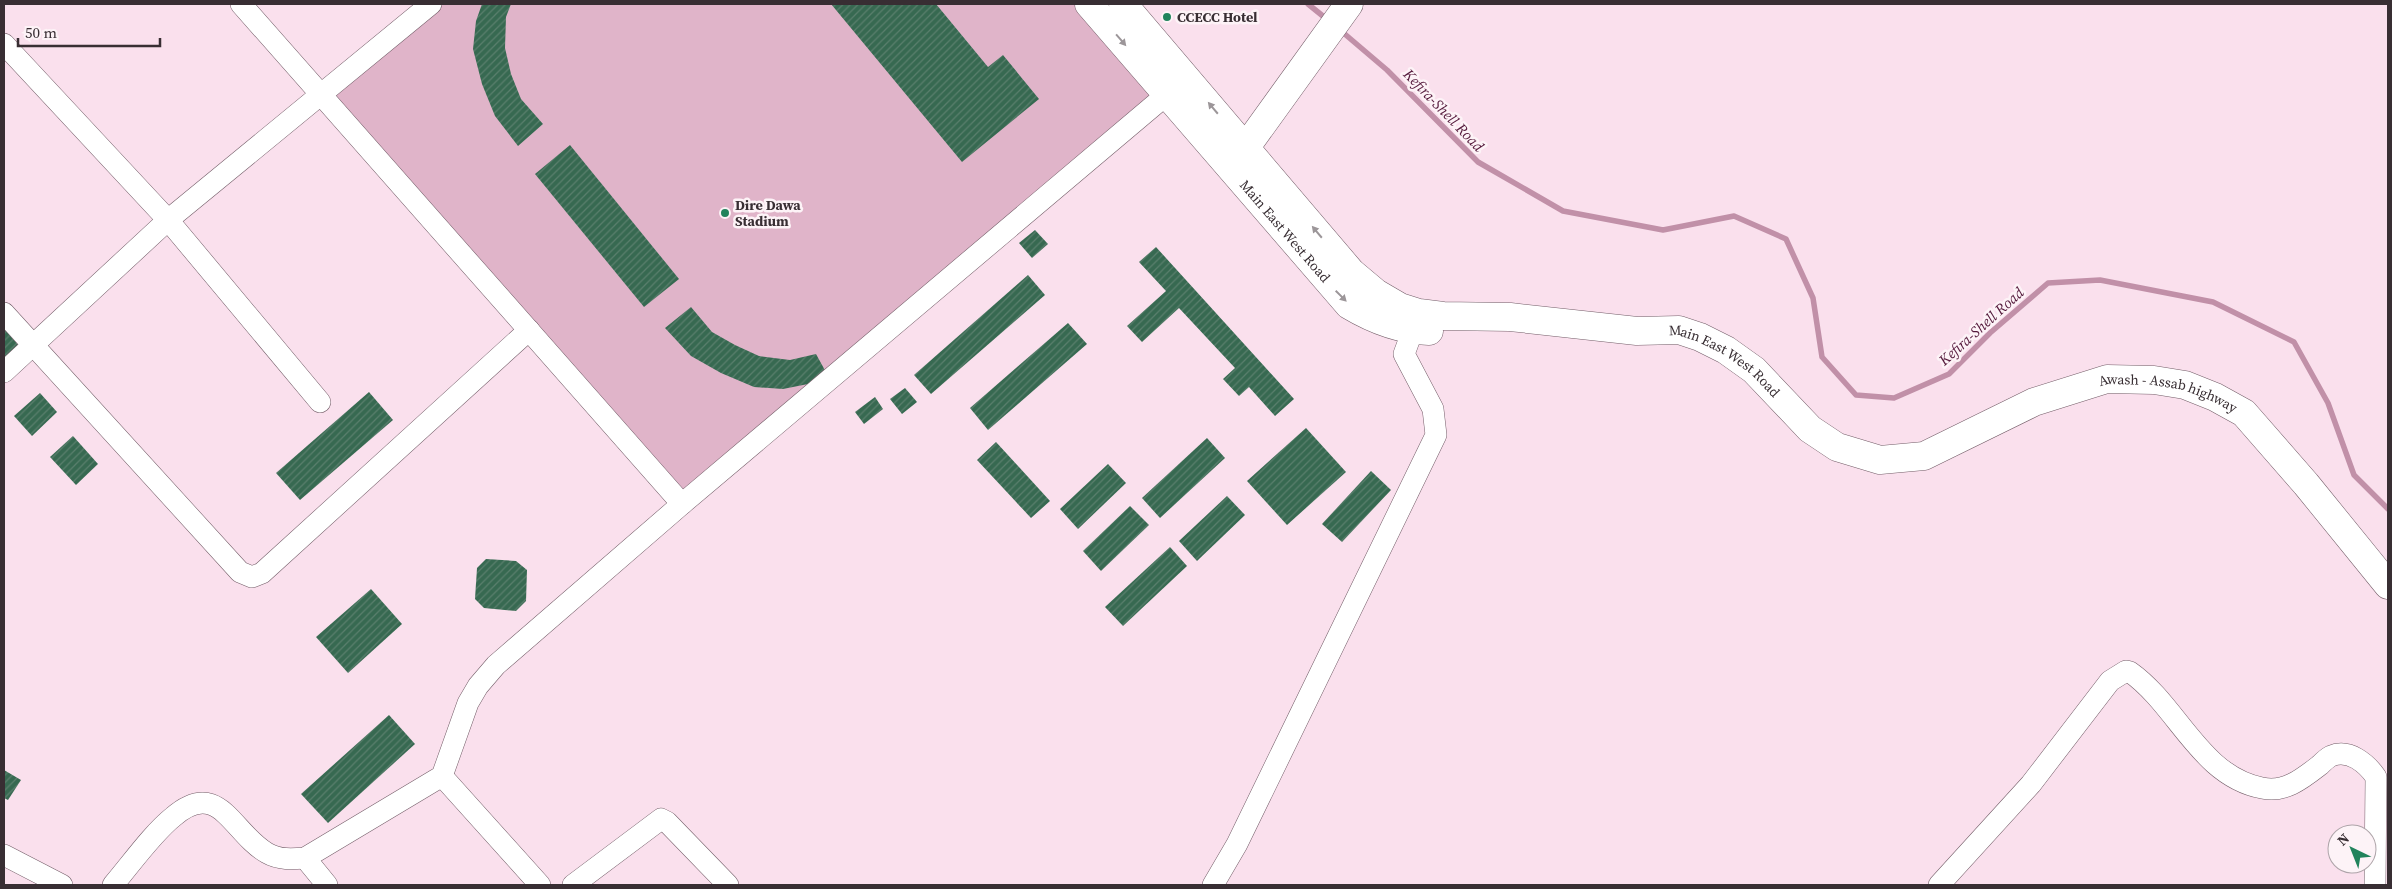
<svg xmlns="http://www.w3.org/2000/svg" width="2392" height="889" font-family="'Source Serif 4',serif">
<defs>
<pattern id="building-hatch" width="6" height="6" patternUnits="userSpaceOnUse" patternTransform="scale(1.25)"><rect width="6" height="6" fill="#376951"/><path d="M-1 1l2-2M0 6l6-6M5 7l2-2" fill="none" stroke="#5a7f6d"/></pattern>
</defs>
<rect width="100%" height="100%" fill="#fae0ed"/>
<polygon fill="#e0b4c9" points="431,4 1089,4 1168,93 682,504 320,95"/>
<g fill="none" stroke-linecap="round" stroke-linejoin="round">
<g stroke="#c190a8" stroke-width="5.5">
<polyline points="1308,4 1329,21"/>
<polyline points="1340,30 1387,70 1478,162 1563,211 1663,230 1734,216 1786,239 1813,298 1822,357 1856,395 1894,398 1949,374 1990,333 2048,283 2100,280 2213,302 2294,342 2328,403 2354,475 2388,509"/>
</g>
</g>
<g fill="url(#building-hatch)">
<polygon points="482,4 511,4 506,17 505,48 511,74 521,99 543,124 518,146 495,116 482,84 473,49 476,21"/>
<polygon points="831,4 936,4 988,67 1003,55 1039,99 962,162"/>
<polygon points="570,145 679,279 644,307 535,174"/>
<polygon points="1035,230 1048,244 1032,258 1019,243"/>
<polygon points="1156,247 1294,399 1275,416 1249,387 1239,396 1223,379 1235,368 1179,308 1142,342 1127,326 1166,291 1139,262"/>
<polygon points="1028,275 1045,295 931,394 914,375"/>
<polygon points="691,307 712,332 735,345 759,356 790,360 816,354 827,374 808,384 783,389 754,387 721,373 691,356 665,328"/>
<polygon points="1068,323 1087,344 988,430 970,408"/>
<polygon points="4,328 19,346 4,360"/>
<polygon points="905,388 917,402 902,414 890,399"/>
<polygon points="369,392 393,420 300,500 276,473"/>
<polygon points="40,393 57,412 32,436 14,416"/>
<polygon points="875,397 883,409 864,424 855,412"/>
<polygon points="1306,428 1346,472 1287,525 1247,481"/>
<polygon points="73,436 98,464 76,485 50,457"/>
<polygon points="1207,438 1225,458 1160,518 1142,498"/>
<polygon points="996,442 1050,501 1031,518 977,460"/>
<polygon points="1108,464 1126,483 1078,529 1060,509"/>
<polygon points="1371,471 1391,490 1342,542 1322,524"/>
<polygon points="1227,496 1245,515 1197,561 1179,541"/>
<polygon points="1130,506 1149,525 1101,571 1083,551"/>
<polygon points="1170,547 1187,566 1123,626 1105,607"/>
<polygon points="486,559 516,561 527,570 526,601 516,611 484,608 475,599 477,568"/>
<polygon points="371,589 402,624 348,673 316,637"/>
<polygon points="389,715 415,744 328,823 301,794"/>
<polygon points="4,770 21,780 8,800 4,798"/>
</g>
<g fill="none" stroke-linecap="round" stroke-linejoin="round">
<g stroke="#735d68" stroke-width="22">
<g id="street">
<polyline points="241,4 682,504"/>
<polyline points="4,44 168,220 320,402"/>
<polyline points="4,313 240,572 252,577 262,573 529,330"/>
<polyline points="4,372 168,220 431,4"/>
<polyline points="442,776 540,885"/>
<polyline points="4,855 62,885"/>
<polyline points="305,858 327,885"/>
<path d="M113 885C131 864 152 834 173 817 219 777 232 833 267 853 279 860 292 859 305 858L442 776 468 703 478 686 496 665 682 504 1178 85"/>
<polyline points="573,885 661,819 667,822 728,885"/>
<polyline points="1213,885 1237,844 1436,435 1433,409 1404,354 1418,316"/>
<path d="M1939 885 2031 784 2110 681 2126 671 2130 672C2178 706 2200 776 2262 788 2285 793 2302 779 2320 765 2323 762 2327 758 2331 756 2349 748 2367 764 2376 777L2375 885"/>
</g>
</g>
<g stroke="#735d68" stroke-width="29">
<polyline id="secondary" points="1228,162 1246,147 1349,4"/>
</g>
<g stroke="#735d68" stroke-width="29">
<g id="primary">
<path id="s1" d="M1089 4 1349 305C1374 320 1400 330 1429 331"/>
<path id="s2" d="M1123 4 1351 272 1376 293 1400 307 1419 313 1443 316 1510 317 1637 331 1679 330 1700 337 1726 350 1754 370 1810 429 1837 447 1880 460 1924 456 2034 402 2107 379 2154 380 2185 385 2215 397 2244 413 2306 484 2388 585"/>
</g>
</g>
<use href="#street" stroke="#fff" stroke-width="21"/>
<use href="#secondary" stroke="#fff" stroke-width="28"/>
<use href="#primary" stroke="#fff" stroke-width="28"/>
</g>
<defs><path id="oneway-solid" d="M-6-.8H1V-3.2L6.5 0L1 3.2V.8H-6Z" transform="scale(1.25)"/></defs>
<g fill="#9c9699">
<use href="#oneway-solid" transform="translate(1121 40) rotate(49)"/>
<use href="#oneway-solid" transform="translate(1213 108) rotate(-130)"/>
<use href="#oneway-solid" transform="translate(1317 232) rotate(-130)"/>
<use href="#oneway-solid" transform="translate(1341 296) rotate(45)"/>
</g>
<g fill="#21835c" stroke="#fdf3f7" stroke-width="2">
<circle cx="1167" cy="17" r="5"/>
<circle cx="725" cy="213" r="5"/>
</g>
<g text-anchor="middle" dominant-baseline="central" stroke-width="5" stroke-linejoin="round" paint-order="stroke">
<g font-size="14" font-weight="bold" fill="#382e33" stroke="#fdf3f7" text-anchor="start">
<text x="1177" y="17">CCECC Hotel</text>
<text x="735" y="205">Dire Dawa<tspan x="735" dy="16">Stadium</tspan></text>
</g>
<g font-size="14" fill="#382e33" stroke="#fdf3f7">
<text stroke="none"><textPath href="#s1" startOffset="300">Main East West Road</textPath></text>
<text stroke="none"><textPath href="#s2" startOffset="748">Main East West Road</textPath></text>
<text stroke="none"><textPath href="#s2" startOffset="1244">Awash - Assab highway</textPath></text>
</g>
<g font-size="15" font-style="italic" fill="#551a3c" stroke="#fdf3f7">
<text transform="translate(1444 110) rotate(46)">Kefira-Shell Road</text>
<text transform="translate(1981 326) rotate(-42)">Kefira-Shell Road</text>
</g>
</g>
<rect width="2392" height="889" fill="none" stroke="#382e33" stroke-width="10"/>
<g transform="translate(2352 849) rotate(317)"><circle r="24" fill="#fdf3f7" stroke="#aea4a9"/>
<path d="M0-4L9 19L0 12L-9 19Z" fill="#21835c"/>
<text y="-8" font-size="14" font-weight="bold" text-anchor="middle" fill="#382e33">N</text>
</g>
<path d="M18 38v8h142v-8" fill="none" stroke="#382e33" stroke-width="2.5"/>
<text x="25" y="38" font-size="15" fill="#382e33" stroke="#fdf3f7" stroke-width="4" paint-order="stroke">50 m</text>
</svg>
